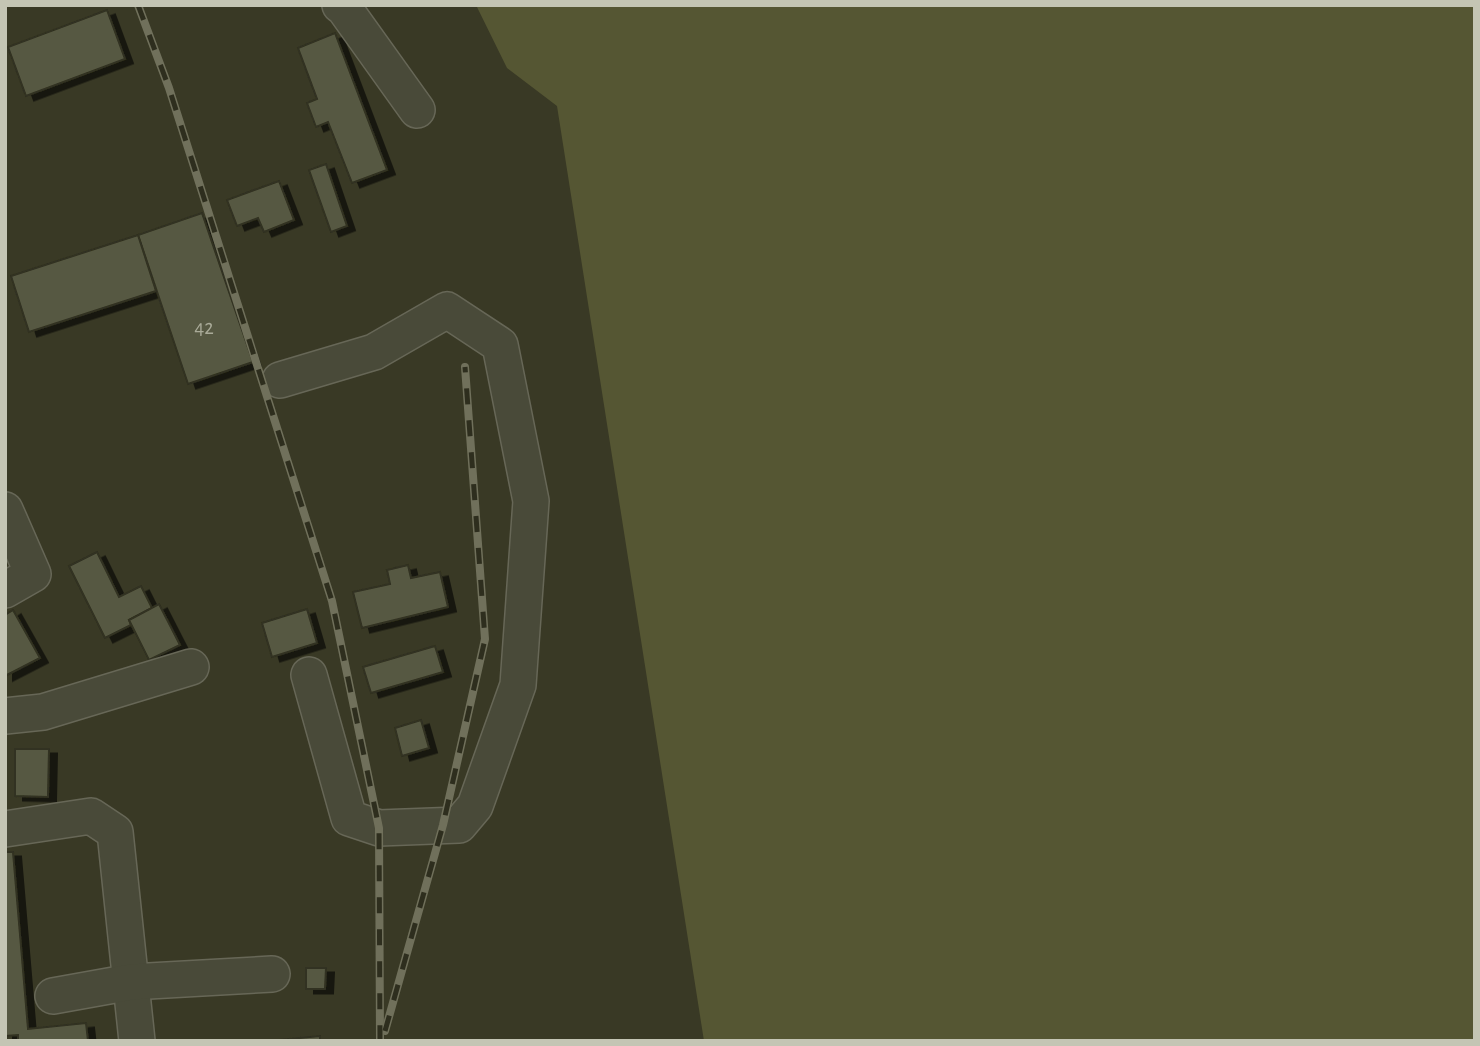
<svg xmlns="http://www.w3.org/2000/svg" width="1480" height="1046" font-family="'Alegreya Sans',sans-serif">
<defs>
<filter id="shadow"><feDropShadow dx="8" dy="4.5" stdDeviation="0" flood-color="#0009"/></filter>
</defs>
<rect width="100%" height="100%" fill="#393925"/>
<polygon fill="#555633" points="476,5 1475,5 1475,1041 704,1041 557,106 507,68"/>
<g fill="#575942" stroke="#303020" stroke-width="2" filter="url(#shadow)">
<polygon points="107,10 125,59 26,96 8,47"/>
<polygon points="335,33 387,170 352,183 328,122 316,127 307,103 317,99 298,48"/>
<polygon points="326,164 347,226 331,232 309,170"/>
<polygon points="279,181 294,220 264,232 258,218 237,226 227,200"/>
<polygon points="202,213 253,362 188,384 138,235"/>
<polygon points="138,235 156,291 29,332 11,276"/>
<polygon points="97,552 119,597 141,586 152,608 129,620 131,625 105,638 69,566"/>
<polygon points="408,565 411,578 440,572 448,607 362,628 353,592 390,584 387,570"/>
<polygon points="159,604 180,645 149,660 129,620"/>
<polygon points="307,609 317,643 272,657 262,623"/>
<polygon points="13,610 40,658 5,676 5,615"/>
<polygon points="435,646 443,672 371,693 363,667"/>
<polygon points="421,720 429,748 402,756 395,728"/>
<polygon points="15,749 49,749 48,797 15,796"/>
<polygon points="5,852 13,852 28,1029 86,1023 88,1041 18,1041 18,1035 5,1036"/>
<polygon points="306,968 326,968 325,989 306,989"/>
<polygon points="320,1036 320,1041 268,1041"/>
</g>
<g fill="none" stroke-linecap="round" stroke-linejoin="round">
<g stroke="#676757" stroke-width="38">
<g id="minor">
<polyline points="340,5 344,8 417,110"/>
<polyline points="280,380 374,352 447,310 500,345 531,501 518,685 475,806 459,825 379,828 349,818 309,675"/>
<polyline points="5,510 33,574 5,590"/>
<polyline points="5,716 43,712 191,667"/>
<polyline points="5,829 91,816 115,832 137,1041"/>
<polyline points="53,996 131,982 272,974"/>
</g>
</g>
<use href="#minor" stroke="#494a39" stroke-width="35"/>
<g stroke="#70705b" stroke-width="8">
<g id="rail">
<polyline points="138,5 169,88 332,601 379,828 380,1041"/>
<polyline points="385,1031 443,825 485,639 465,367"/>
</g>
</g>
<use href="#rail" stroke="#2e2e1e" stroke-width="5" stroke-dasharray="16" stroke-linecap="butt"/>
</g>
<g text-anchor="middle" dominant-baseline="central" stroke-width="7" stroke-linejoin="round" paint-order="stroke">
<g font-size="21" fill="#a9aa98">
<text x="204" y="327">42</text>
</g>
</g>
<rect width="1480" height="1046" fill="none" stroke="#c4c5b4" stroke-width="14"/>
</svg>
